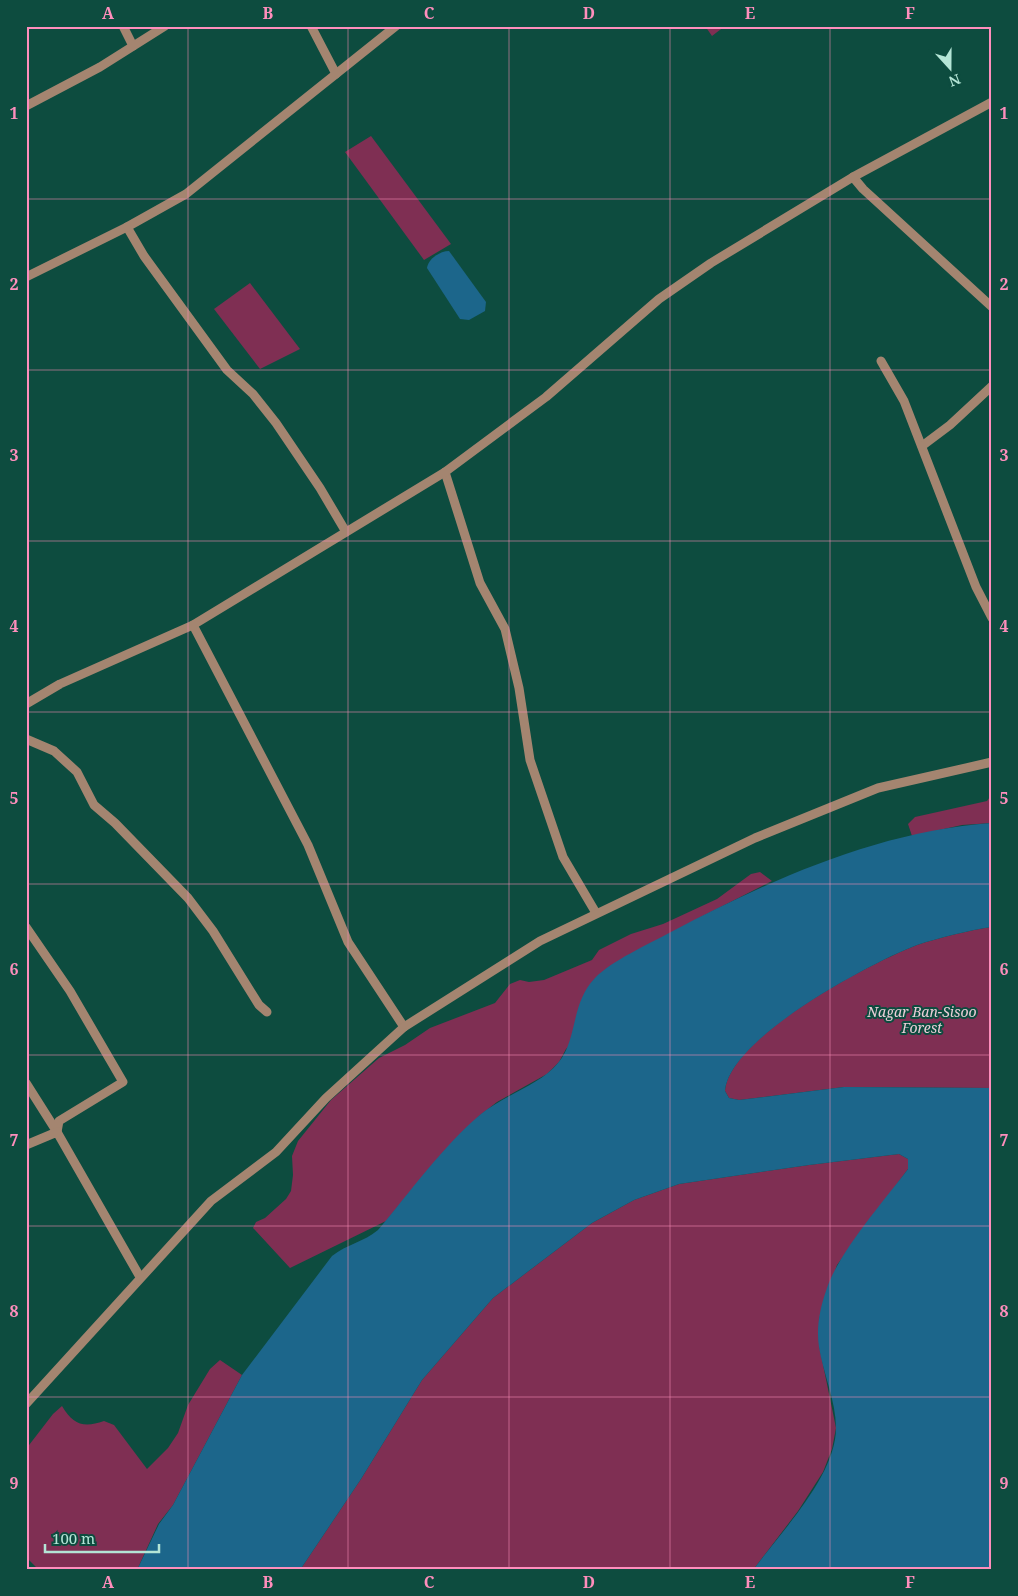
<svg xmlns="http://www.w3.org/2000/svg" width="1018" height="1596" font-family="'Noto Serif',serif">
<rect width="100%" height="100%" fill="#0d4c3f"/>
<g fill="#7f2f53">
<polygon points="705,26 725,26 712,36"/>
<polygon points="371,136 451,244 424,260 345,152"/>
<polygon points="250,283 300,349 260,369 214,309"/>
<polygon points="992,794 992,823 962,825 912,836 908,824 915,817 987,801"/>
<polygon points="760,872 772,881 697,919 566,1049 559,1062 547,1074 497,1102 479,1116 433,1164 386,1221 290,1268 255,1230 253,1228 256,1222 265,1218 286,1199 291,1191 293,1175 292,1156 298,1141 331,1100 379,1058 405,1045 430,1028 495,1003 510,984 520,980 529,982 544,980 592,960 599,950 631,934 663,924 717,899 751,874"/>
<path d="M992 927V1088L844 1087 739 1100 729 1098 725 1091C729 1037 870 963 917 945 938 938 970 930 992 927Z"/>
<polygon points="899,1154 908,1159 908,1169 837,1265 819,1319 819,1345 836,1428 832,1449 823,1472 798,1511 753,1570 300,1570 361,1479 422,1380 493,1298 592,1223 634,1200 679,1184 809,1165"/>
<path d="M220 1360 242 1375 173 1505 158 1524 137 1570 37 1568 26 1557V1449L53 1414 62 1406C73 1425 84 1428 104 1421L114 1425 147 1469 168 1448 178 1433 188 1405 210 1369Z"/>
</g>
<g fill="#1c668b">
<path d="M449 251 486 302 485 311 469 320 460 319 427 268C428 259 440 251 449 251Z"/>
<path d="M992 823V927C970 930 938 938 917 945 870 963 729 1038 725 1091L729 1098 739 1100 844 1087 992 1088V1570H753C780 1533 836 1476 836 1428 836 1401 823 1373 819 1347 816 1328 820 1308 826 1291 837 1254 884 1201 908 1169V1159L899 1154 809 1165 679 1184 634 1200 592 1223 493 1298 422 1380 361 1479 300 1570H137L159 1524 173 1505 242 1375 332 1256C347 1244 364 1242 378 1230 411 1191 442 1147 481 1114 504 1095 540 1085 558 1063 578 1040 570 1004 595 978 611 961 649 944 671 932 770 880 878 831 992 823Z"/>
</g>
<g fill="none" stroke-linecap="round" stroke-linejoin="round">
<g stroke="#a48570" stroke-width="9">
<polyline points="123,26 133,46"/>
<polyline points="311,26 336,74"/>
<polyline points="26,106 100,67 165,26"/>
<polyline points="853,177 863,189 992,307"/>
<polyline points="127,227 144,256 227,370 253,394 276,423 320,488 346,532"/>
<polyline points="26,277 127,227 186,194 396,26"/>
<polyline points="881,361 904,401 976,587 992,618"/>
<polyline points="922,446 950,425 992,386"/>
<polyline points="445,472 480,583 505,629 519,688 530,760 563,857 596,913"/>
<polyline points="193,625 308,845 348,942 404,1027"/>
<polyline points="26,704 60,684 193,625 445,472 546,397 659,299 711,263 853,177 992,102"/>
<polyline points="26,739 54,751 77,772 94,805 115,823 188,898 213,931 259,1005 267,1012"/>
<polyline points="26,927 70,991 123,1082 59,1121 57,1132"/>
<polyline points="26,1083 57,1132"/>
<polyline points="26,1145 57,1132 140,1277"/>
<polyline points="26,1404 211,1201 276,1152 326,1098 404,1027 540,941 755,838 878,788 992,762"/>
</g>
</g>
<path fill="none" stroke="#fe8ebc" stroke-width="1" stroke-opacity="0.55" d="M188 26V1570M348 26V1570M509 26V1570M670 26V1570M830 26V1570M26 199H992M26 370H992M26 541H992M26 712H992M26 884H992M26 1055H992M26 1226H992M26 1397H992"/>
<g text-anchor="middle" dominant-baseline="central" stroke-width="4" stroke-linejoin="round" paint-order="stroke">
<g font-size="14" font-style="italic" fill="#ecced8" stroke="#0d4c3f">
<text x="922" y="1011">Nagar Ban-Sisoo<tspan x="922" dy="16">Forest</tspan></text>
</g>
</g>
<rect width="1018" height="1596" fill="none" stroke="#0d4c3f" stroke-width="55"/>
<g transform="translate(950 68) rotate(159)" stroke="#0d4c3f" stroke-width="4" paint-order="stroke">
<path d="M0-4L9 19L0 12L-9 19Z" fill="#b4e5d6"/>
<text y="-8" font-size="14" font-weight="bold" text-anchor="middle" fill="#b4e5d6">N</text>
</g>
<path d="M45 1544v8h114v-8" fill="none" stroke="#b4e5d6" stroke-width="2.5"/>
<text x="52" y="1544" font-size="15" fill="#b4e5d6" stroke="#0d4c3f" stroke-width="4" paint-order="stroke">100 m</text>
<rect x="28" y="28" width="962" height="1540" fill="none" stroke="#fe8ebc" stroke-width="2"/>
<g font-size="16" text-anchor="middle" font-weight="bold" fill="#fe8ebc">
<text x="108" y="19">A</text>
<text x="268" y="19">B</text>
<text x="429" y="19">C</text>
<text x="589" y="19">D</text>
<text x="750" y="19">E</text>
<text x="910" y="19">F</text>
<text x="14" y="119">1</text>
<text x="1004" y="119">1</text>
<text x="14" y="290">2</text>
<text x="1004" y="290">2</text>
<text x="14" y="461">3</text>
<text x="1004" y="461">3</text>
<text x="14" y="632">4</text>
<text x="1004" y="632">4</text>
<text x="14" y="804">5</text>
<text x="1004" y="804">5</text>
<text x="14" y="975">6</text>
<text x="1004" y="975">6</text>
<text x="14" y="1146">7</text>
<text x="1004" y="1146">7</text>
<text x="14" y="1317">8</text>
<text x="1004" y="1317">8</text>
<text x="14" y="1489">9</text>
<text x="1004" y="1489">9</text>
<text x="108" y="1588">A</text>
<text x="268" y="1588">B</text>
<text x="429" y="1588">C</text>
<text x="589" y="1588">D</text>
<text x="750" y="1588">E</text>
<text x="910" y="1588">F</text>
</g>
</svg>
